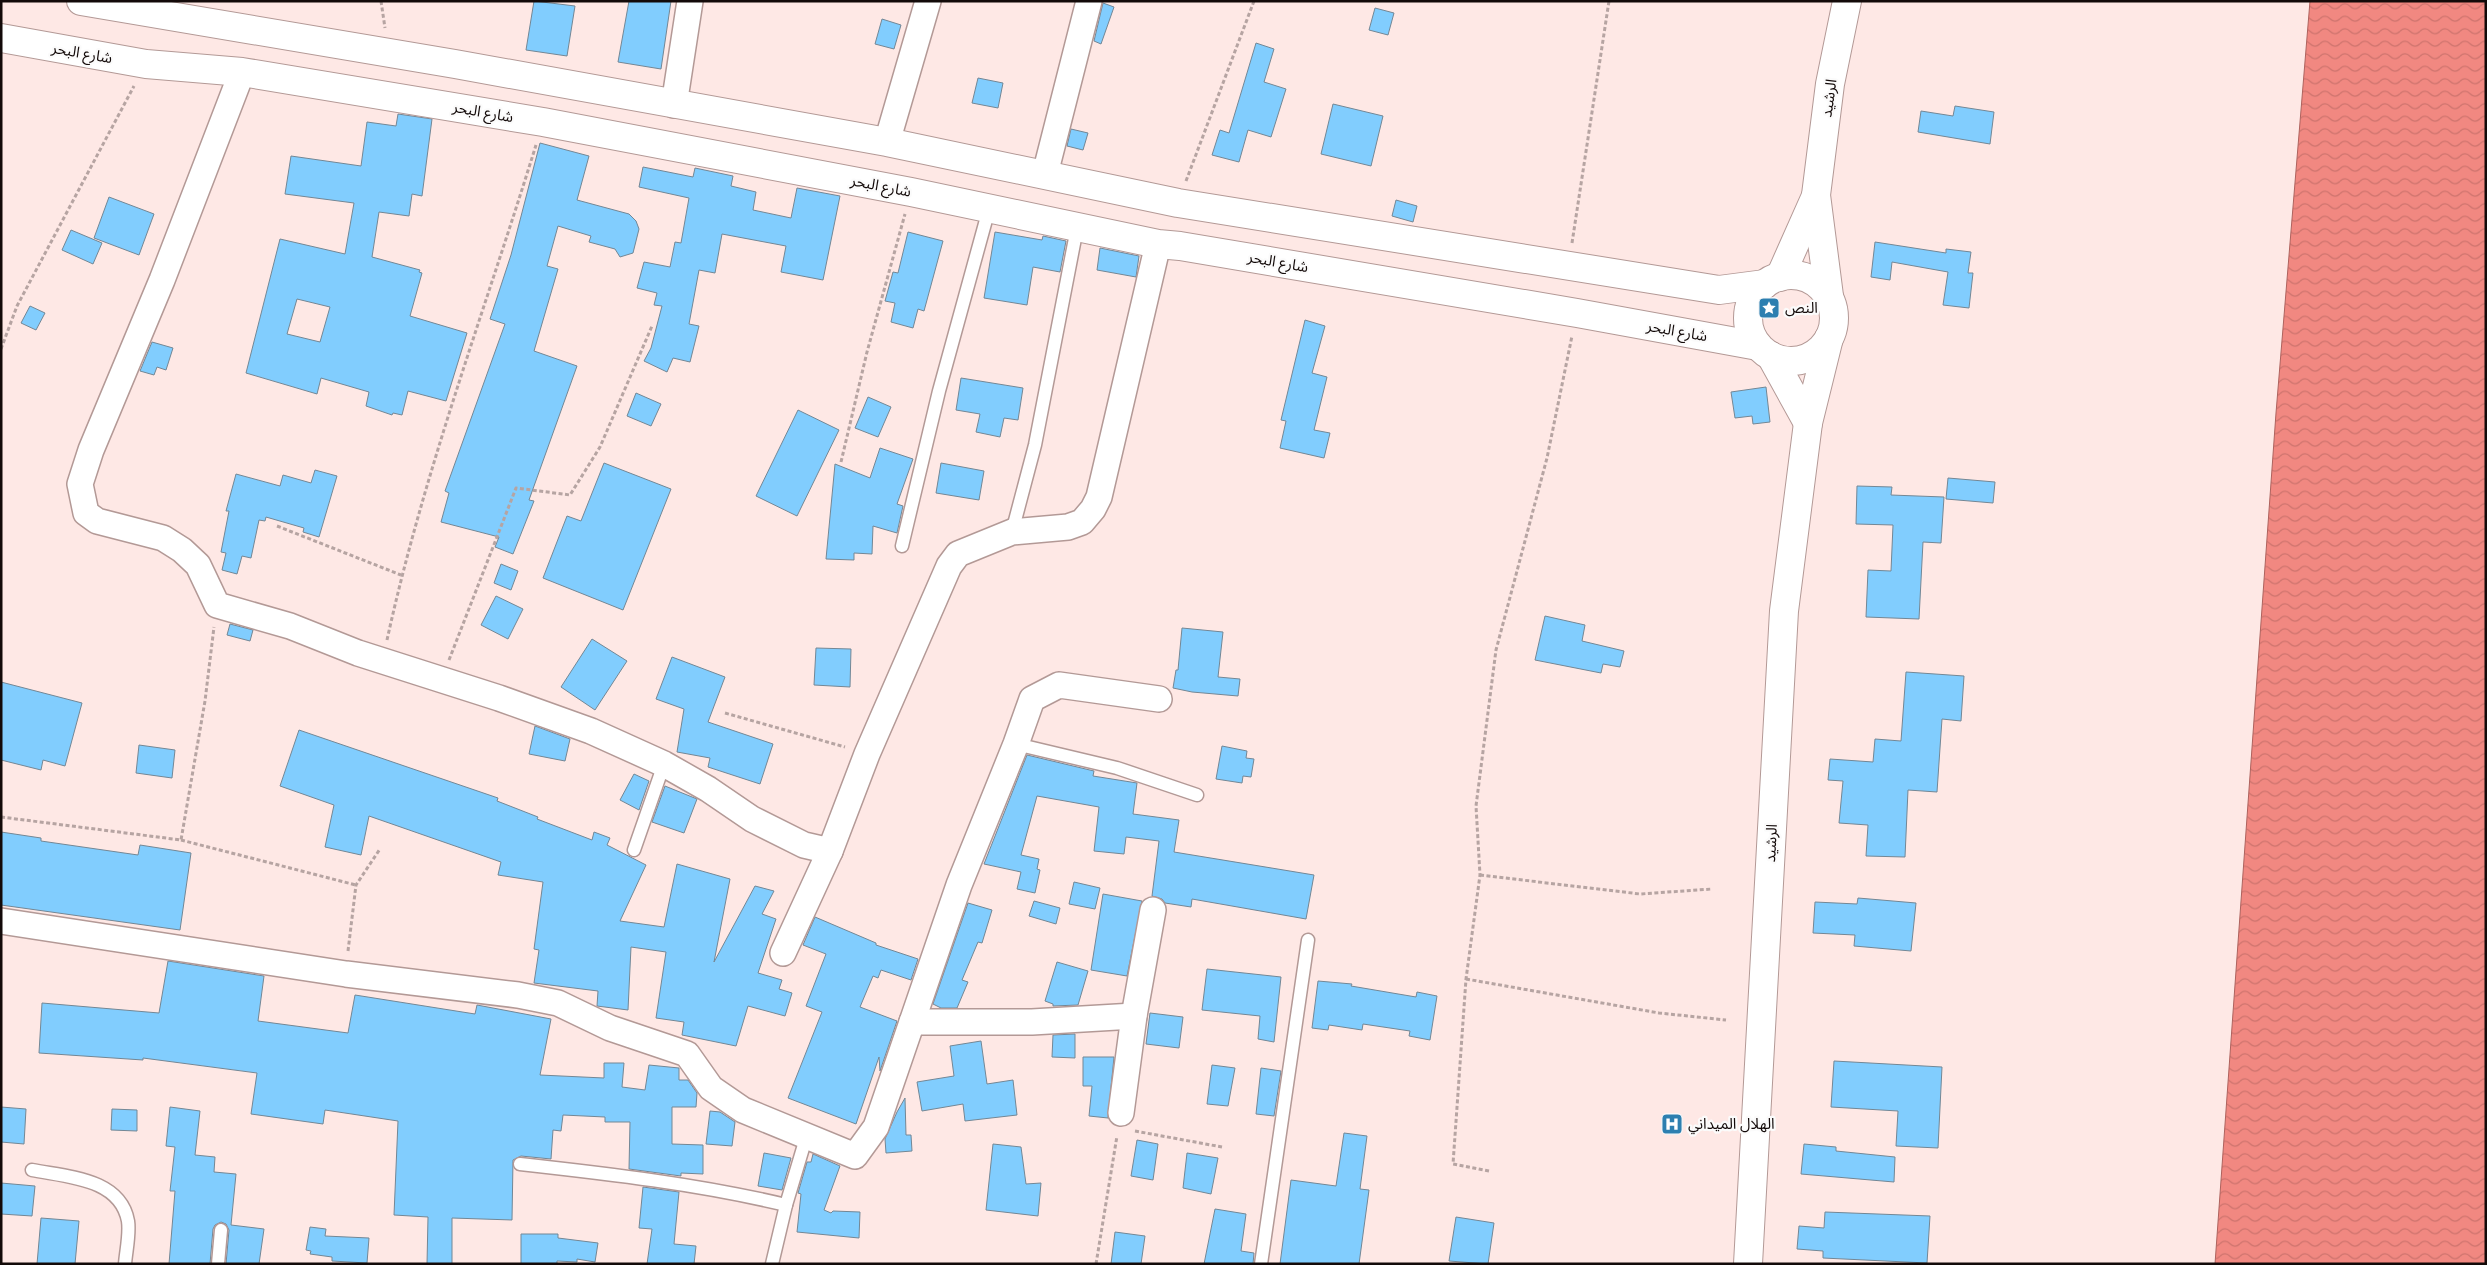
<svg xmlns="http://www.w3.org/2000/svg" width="2487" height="1265" font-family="'Times New Roman','Noto Sans Arabic',serif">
<defs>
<pattern id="water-waves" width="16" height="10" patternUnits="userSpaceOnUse" patternTransform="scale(1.25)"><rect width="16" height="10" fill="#f18881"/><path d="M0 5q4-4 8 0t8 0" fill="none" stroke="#ce746e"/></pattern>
</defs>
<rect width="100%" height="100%" fill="#fee8e5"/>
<polygon fill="url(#water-waves)" stroke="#ae625d" points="2310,1 2486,1 2486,1264 2215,1264 2276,413"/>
<g fill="#81cdfe" stroke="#738795" fill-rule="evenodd">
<polygon points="534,1 575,6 567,56 526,50"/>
<polygon points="629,1 671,1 661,69 618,62"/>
<polygon points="1103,3 1114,7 1101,44 1094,41"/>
<polygon points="1375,8 1394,13 1388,35 1369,30"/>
<polygon points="882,19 901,25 894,49 875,44"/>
<polygon points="1256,43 1274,49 1264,82 1286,89 1271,137 1248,130 1239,162 1212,155 1220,130 1229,133"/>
<polygon points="978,78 1003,83 998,108 972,103"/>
<polygon points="1333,104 1383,116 1371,166 1321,154"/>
<polygon points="1955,106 1994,112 1990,144 1918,132 1921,111 1953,116"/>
<path d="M398 114 432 119 422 196 412 194 409 216 379 212 372 257 420 270 419 272 422 273 410 316 467 333 446 401 408 391 402 415 393 413 392 415 366 406 369 392 321 378 317 394 246 373 280 239 345 254 354 203 285 194 291 156 361 166 367 122 396 126ZM297 299 330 307 320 342 287 334Z"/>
<polygon points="1071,129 1088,133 1083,150 1067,146"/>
<polygon points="540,143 589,156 577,200 629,214 636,221 639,229 633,253 620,257 615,249 589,242 591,236 558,226 547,266 558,269 534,351 577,366 529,500 534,501 513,554 495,547 499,537 441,522 449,493 445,491 505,324 490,319 511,255"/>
<polygon points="643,167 693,177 695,168 733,176 731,186 756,192 753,210 791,218 797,188 840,196 823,280 781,272 786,246 722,234 715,273 699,270 689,324 699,326 690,362 673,358 667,372 644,361 651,348 662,306 654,305 657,293 637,288 644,262 670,267 675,242 681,243 689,198 639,187"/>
<polygon points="109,197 154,214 139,255 94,238"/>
<polygon points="1396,200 1417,206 1413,222 1392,216"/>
<polygon points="71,230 102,243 93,264 62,250"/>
<polygon points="908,232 943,241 924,311 918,309 913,328 891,322 895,303 885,301 893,272 898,273"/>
<polygon points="995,232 1042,240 1043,236 1066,241 1060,272 1033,267 1027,305 984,298"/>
<polygon points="1875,242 1946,253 1946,249 1971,252 1968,273 1973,273 1969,308 1943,305 1948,272 1892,262 1890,280 1871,277"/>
<polygon points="1100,248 1139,256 1136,277 1097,270"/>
<polygon points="30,306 45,313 36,330 21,323"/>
<polygon points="1305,320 1325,326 1312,373 1327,377 1314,430 1330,433 1324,458 1280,448 1286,421 1281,420"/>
<polygon points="152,342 173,348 166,370 157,367 154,375 140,371"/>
<polygon points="961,378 1023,388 1018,420 1004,418 1000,437 976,432 980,414 956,410"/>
<polygon points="1766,387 1770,422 1753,424 1752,416 1735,418 1731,392"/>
<polygon points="636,393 661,404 651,426 627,416"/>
<polygon points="868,397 891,407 878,437 855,428"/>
<polygon points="798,410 839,430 797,516 756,496"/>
<polygon points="880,448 913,459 897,504 903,506 897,533 873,526 872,554 854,553 854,560 826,559 835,464 870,478"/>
<polygon points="604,463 671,489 623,610 543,578 567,516 581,521"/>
<polygon points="941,463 984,471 979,500 936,493"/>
<polygon points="315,470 337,476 319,537 303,532 304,528 266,517 265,521 259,520 251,558 242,556 237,574 222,570 226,553 221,552 229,511 226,511 236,474 280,486 283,475 311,483"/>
<polygon points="1948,478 1995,482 1993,503 1946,499"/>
<polygon points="1857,486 1892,487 1891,495 1944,497 1941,543 1923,542 1919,619 1866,617 1868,570 1891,571 1893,525 1856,524"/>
<polygon points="501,564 518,571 511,590 494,583"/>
<polygon points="496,596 523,609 508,639 481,625"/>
<polygon points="1545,616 1585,625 1582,641 1624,651 1620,667 1603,664 1601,673 1535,660"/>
<polygon points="230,624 253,630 250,641 227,635"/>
<polygon points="1182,628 1223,632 1218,677 1240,679 1238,696 1192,692 1173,688 1176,670 1178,670"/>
<polygon points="592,639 627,661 595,710 561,687"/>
<polygon points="816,648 851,649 850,687 814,685"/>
<polygon points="672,657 725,677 708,722 773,744 760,784 708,767 710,758 677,752 684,709 656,699"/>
<polygon points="1906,672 1964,676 1961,721 1942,719 1937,792 1908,790 1905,857 1866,856 1868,825 1839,823 1843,781 1828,780 1830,759 1873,762 1875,739 1901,741"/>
<polygon points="1,682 82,703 65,766 43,760 41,770 1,760"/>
<polygon points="535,726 570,739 565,761 529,754"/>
<polygon points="299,730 498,798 497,801 538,817 537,819 592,840 594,832 610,838 607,845 646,865 620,921 664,927 677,864 730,879 714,962 755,886 774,891 762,914 776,919 758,973 782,980 779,989 792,993 785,1016 748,1006 736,1046 682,1035 684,1022 656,1018 666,952 631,947 628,1010 597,1006 598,991 534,983 539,950 534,949 543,882 498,875 501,862 369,816 361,855 325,847 334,805 280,786"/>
<polygon points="139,745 175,750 172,778 136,773"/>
<polygon points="1222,746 1247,751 1246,758 1254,759 1251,777 1243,776 1242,783 1216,779"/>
<polygon points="1027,755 1094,771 1093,776 1137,783 1133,814 1179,820 1174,852 1314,875 1306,919 1192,899 1191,907 1165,903 1162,899 1152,896 1159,841 1126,837 1124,854 1094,851 1099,807 1037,796 1021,855 1039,859 1037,869 1040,870 1035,893 1017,889 1021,872 984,864"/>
<polygon points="634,774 649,781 639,810 620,800"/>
<polygon points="665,786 697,799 684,833 652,822"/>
<polygon points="1,832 41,838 41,841 138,855 140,845 191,853 180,930 1,905"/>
<polygon points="1074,882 1100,888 1095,909 1069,904"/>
<polygon points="1103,894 1142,901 1127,976 1091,970"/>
<polygon points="1858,898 1916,903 1911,951 1854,946 1855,935 1813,933 1815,902 1857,904"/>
<polygon points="1034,901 1060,908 1056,924 1029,916"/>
<polygon points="968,903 992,910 982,943 978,942 962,980 968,982 957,1008 941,1008 933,1004"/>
<polygon points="815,917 876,943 876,945 918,959 911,980 881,970 878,978 873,976 860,1007 897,1021 880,1071 879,1057 856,1124 788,1098 822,1012 806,1006 826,954 803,945"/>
<polygon points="168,961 264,976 258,1021 348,1033 355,995 475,1014 477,1005 551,1019 540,1075 604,1078 604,1063 624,1063 622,1087 645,1090 649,1065 679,1068 679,1080 688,1080 697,1093 696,1107 672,1107 672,1144 703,1145 703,1174 681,1173 681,1176 629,1169 630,1122 605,1122 605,1117 563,1115 561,1131 553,1130 551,1159 521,1156 513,1160 512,1220 452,1218 452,1264 427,1264 428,1217 394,1215 398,1121 325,1110 323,1124 251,1114 257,1073 143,1058 143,1060 39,1053 42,1003 159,1013"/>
<polygon points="1057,962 1088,971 1078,1005 1053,1006 1053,1004 1045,1001"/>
<polygon points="1207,969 1281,977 1274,1042 1258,1039 1260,1016 1202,1010"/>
<polygon points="1318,981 1352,984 1351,986 1416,997 1417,992 1437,996 1430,1040 1409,1036 1410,1031 1363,1024 1362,1030 1329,1025 1328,1030 1312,1028"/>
<polygon points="1150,1013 1183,1017 1179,1048 1146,1044"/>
<polygon points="1075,1034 1075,1058 1052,1057 1053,1035"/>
<polygon points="981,1041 987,1084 1013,1080 1017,1115 965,1121 963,1104 922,1111 917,1082 954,1076 950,1046"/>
<polygon points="1083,1057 1114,1057 1108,1118 1089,1116 1092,1086 1083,1086"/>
<polygon points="1834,1061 1942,1067 1938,1148 1896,1146 1898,1111 1831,1107"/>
<polygon points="1212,1065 1235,1068 1228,1106 1207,1104"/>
<polygon points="1261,1068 1281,1071 1274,1116 1256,1114"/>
<polygon points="905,1098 906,1135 911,1135 912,1151 886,1153 885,1139 897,1112"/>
<polygon points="1,1107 26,1109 24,1144 1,1142"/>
<polygon points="170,1107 200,1111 195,1155 215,1157 214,1172 236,1174 231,1225 264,1229 259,1264 226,1264 229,1230 226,1224 221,1222 215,1225 213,1229 210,1264 169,1264 175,1191 170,1191 175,1147 166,1146"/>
<polygon points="112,1109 137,1110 137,1131 111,1130"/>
<polygon points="710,1111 720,1112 735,1122 732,1146 706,1144"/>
<polygon points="1344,1133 1367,1136 1360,1189 1369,1190 1359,1264 1280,1264 1291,1180 1336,1186"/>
<polygon points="1137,1140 1158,1144 1153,1180 1131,1176"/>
<polygon points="993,1144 1021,1147 1026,1184 1041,1183 1038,1216 986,1210"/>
<polygon points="1804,1144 1836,1147 1836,1151 1895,1157 1894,1182 1801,1174"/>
<polygon points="764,1153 791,1158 782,1190 758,1186"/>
<polygon points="1187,1153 1218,1158 1211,1194 1183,1188"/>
<polygon points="813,1154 840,1166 824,1210 831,1213 833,1211 860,1212 859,1238 797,1232 801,1194 798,1193 807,1162 811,1162"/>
<polygon points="1,1183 35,1186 32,1216 1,1214"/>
<polygon points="643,1187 679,1192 674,1244 696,1246 694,1264 647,1264 652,1229 639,1228"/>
<polygon points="1215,1209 1246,1214 1241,1251 1254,1253 1253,1264 1204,1264"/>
<polygon points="1825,1212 1930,1216 1927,1263 1823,1258 1823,1251 1797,1249 1799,1226 1824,1228"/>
<polygon points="1456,1217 1494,1223 1488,1264 1449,1261"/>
<polygon points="41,1218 79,1221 75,1264 37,1264"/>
<polygon points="310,1227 326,1229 325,1236 369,1238 367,1263 332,1261 332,1257 310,1254 311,1251 306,1250"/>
<polygon points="1115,1232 1145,1236 1141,1264 1111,1264"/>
<polygon points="521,1234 558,1234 558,1238 598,1243 595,1262 577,1259 577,1262 557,1261 557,1264 521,1264"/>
</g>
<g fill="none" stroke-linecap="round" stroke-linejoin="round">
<g stroke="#b39996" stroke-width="15">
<g id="service">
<polyline points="1012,532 1035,445 1077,228"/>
<polyline points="902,546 939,391 989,209"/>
<polyline points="1016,744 1117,768 1197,795"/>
<polyline points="634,850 664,764"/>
<path d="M520 1164C610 1174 698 1184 786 1205"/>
<path d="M32 1170C67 1177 120 1178 128 1221 130 1234 126 1251 125 1264"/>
<polyline points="218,1264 221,1230"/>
<polyline points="772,1264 786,1205 806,1138"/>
<polyline points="1261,1264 1308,940"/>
</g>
</g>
<g stroke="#b39996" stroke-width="28">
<g id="minor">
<polyline points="242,72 162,280 91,450 80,484 86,513 97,521 163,538 182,550 198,565 217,605 290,626 358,653 499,698 591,731 664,764 708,789 752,819 804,845 830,851"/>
<polyline points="674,105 690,1"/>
<polyline points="887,142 928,1"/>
<polyline points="1045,174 1089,1"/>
<polyline points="1,921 346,974 518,995 558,1003 610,1028 687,1054 711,1088 743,1110 855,1156 876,1127 959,885 1016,744 1032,699 1059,685 1159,699"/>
<polyline points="783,953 830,851 867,754 949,566 958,554 1012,532 1068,527 1082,522 1093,509 1099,497 1158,244"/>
<polyline points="912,1022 1032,1022 1134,1016"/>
<polyline points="1121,1113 1134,1016 1153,910"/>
</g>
</g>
<g stroke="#b39996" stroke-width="30">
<g id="secondary">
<polyline points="81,1 455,64 887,142 1178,203 1719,290 1765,284"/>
<polyline points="1,38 146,64 242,72 543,122 911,192 1158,244 1180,246 1577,313 1758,346"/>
<circle cx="1791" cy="318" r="43"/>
<polyline points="1780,277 1816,196"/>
<polyline points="1829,296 1816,195 1830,84 1847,1"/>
<polyline points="1771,356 1808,423"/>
<polyline points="1748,1264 1784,611 1808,423 1829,338"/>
</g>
</g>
<g stroke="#b6a4a2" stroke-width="3" stroke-dasharray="4 2.5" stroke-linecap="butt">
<polyline points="381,1 385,28"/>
<polyline points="1186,181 1254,1"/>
<polyline points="1572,243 1609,1"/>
<polyline points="1,349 17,306 134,86"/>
<polyline points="841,462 867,352 905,214"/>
<polyline points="277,526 401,575"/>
<path d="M387 640C424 471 485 310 536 145"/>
<polyline points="449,660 516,488 570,495 600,447 652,326"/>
<polyline points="725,713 845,747"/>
<polyline points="1,817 181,840 205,701 214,627"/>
<polyline points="181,840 356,885"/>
<polyline points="1480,875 1640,894 1712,889"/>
<polyline points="348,951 356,885 380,849"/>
<polyline points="1466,979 1659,1013 1726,1020"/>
<polyline points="1135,1131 1222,1147"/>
<polyline points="1489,1171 1453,1164 1466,979 1480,875 1476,806 1496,650 1547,458 1572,336"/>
<polyline points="1096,1264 1117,1136"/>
</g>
<use href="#service" stroke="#fff" stroke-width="12"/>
<use href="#minor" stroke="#fff" stroke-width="25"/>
<use href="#secondary" stroke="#fff" stroke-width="28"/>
</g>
<defs>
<g id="sight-square" transform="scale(1.125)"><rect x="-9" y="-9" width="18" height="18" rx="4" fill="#2d7fb0" stroke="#fbfbfb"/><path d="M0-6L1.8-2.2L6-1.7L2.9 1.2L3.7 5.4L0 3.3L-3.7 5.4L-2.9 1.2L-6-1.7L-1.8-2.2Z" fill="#fff"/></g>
<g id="hospital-square" transform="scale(1.125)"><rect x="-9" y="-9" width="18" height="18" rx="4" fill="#2d7fb0" stroke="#fbfbfb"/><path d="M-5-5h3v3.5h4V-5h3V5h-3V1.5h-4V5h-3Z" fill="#fff"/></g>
</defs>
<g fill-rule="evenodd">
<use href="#sight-square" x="1769" y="308"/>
<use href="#hospital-square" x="1672" y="1124"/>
</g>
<g text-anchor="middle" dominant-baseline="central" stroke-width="4.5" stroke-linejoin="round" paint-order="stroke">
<g font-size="15" fill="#130a09" stroke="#fbfbfb">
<text transform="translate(82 53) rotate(10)">شارع البحر</text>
<text transform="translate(1829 98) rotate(-82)">الرشيد</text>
<text transform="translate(483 112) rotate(10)">شارع البحر</text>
<text transform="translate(881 186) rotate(11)">شارع البحر</text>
<text transform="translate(1278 262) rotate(10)">شارع البحر</text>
<text transform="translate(1677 331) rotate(10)">شارع البحر</text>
<text transform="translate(1771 843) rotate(-87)">الرشيد</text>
</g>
<g font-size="15" fill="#130a09" stroke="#fbfbfb" text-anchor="start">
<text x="1785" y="308">النص</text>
<text x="1688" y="1124">الهلال الميداني</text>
</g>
</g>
<rect width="2487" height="1265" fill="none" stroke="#130a09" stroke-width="5"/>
</svg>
